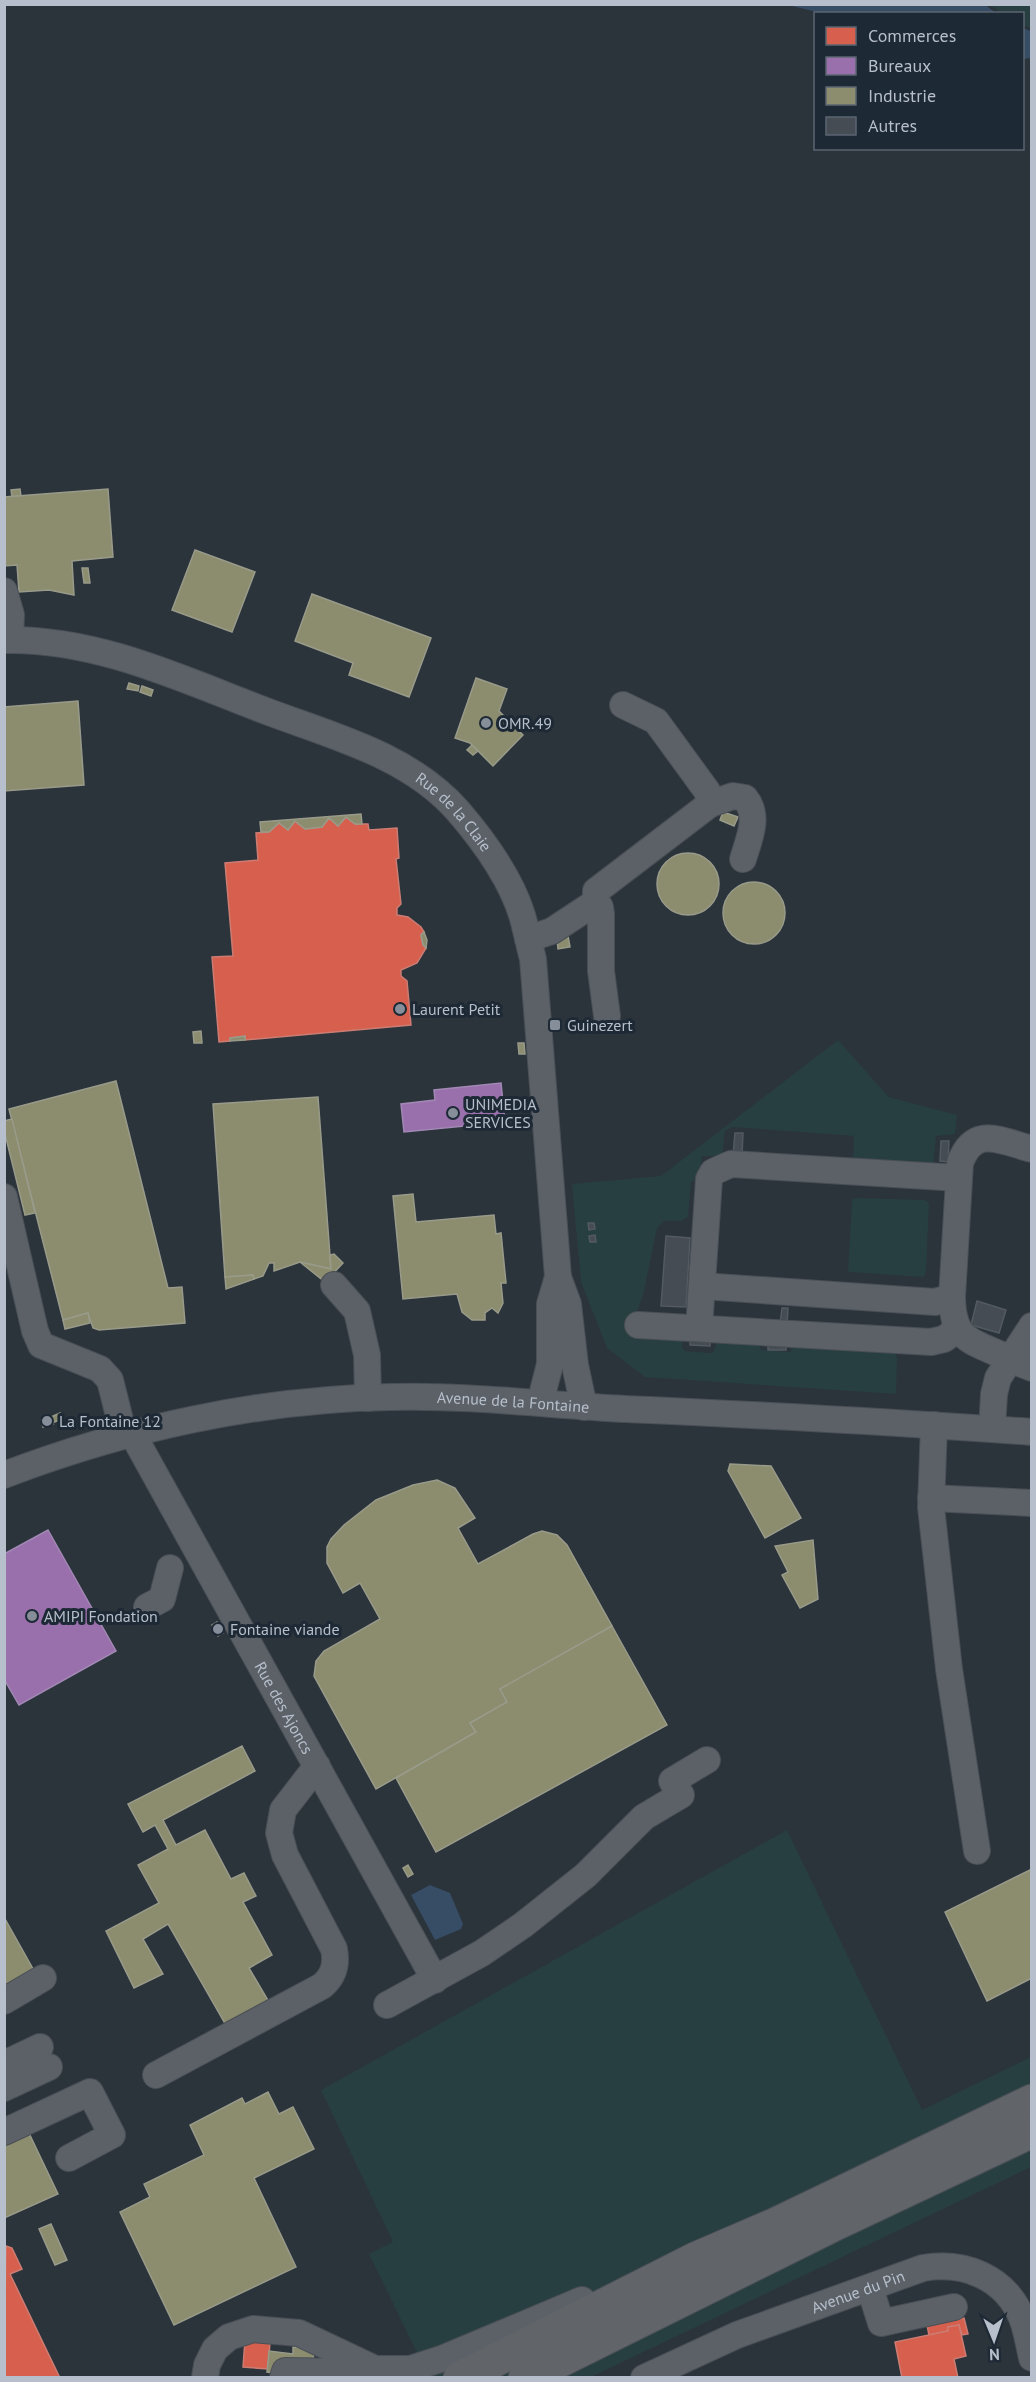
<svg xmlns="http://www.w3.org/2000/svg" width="1036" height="2382" font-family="'PT Sans',sans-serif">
<rect width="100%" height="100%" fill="#2b333b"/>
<g fill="#283f41">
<polygon points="989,5 1031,5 1031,28 1023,25 1022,14 1002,13"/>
<polygon points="838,1040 889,1097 957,1115 955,1134 936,1136 933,1170 853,1163 854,1136 732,1127 725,1131 722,1156 702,1156 700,1179 691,1182 688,1217 681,1221 664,1221 657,1228 643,1296 633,1321 683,1334 682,1348 685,1351 711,1353 714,1351 717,1341 758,1343 761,1350 791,1352 792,1341 888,1349 895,1353 897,1358 896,1394 645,1377 607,1348 581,1282 572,1184 661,1176"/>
<polygon points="858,1198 925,1200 929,1203 926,1271 924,1277 848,1272 852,1199"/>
<polygon points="787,1830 922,2110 1031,2057 1031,2167 591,2377 409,2377 425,2369 369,2254 393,2242 321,2090"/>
</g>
<g fill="#374c65">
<polygon points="984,4 996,13 825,14 788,5"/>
<polygon points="1022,28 1031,31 1031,58 1023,59"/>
<polygon points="430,1885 450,1893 463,1924 461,1929 435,1940 411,1895"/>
</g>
<g fill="#d6604d" stroke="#cc7c73" stroke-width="1.5">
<polygon points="346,817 355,824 368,824 369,830 397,828 399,858 396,859 401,904 397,908 397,915 408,917 421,927 424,932 421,935 423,945 426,948 417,963 401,970 401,976 407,981 411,1025 245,1040 245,1036 230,1038 230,1041 219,1042 212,957 233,956 225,863 258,860 256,833 269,832 279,823 288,830 295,821 305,829 322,827 329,818 338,826"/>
<polygon points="6,2246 12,2248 22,2269 10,2274 60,2378 4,2378"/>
<polygon points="964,2318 968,2334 962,2335 959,2325 948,2327 948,2331 929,2335 927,2325"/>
<polygon points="959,2325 966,2356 954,2359 958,2378 902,2378 895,2342 948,2331 948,2327"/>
<polygon points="245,2340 270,2342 268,2369 243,2367"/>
</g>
<g fill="#9970ab" stroke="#a288b5" stroke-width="1.5">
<polygon points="501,1083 505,1122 404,1132 401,1104 435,1100 434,1090"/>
<polygon points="48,1530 116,1651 19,1705 4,1679 4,1554"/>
</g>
<g fill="#8c8c6e" stroke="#999b8a" stroke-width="1.5">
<polygon points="20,489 21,496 12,497 11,490"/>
<polygon points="108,489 113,557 72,561 74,595 49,590 19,592 17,565 4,566 4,497"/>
<polygon points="195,550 255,572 232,632 172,610"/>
<polygon points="82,568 88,568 90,583 84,583"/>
<polygon points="312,594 431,638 409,697 349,675 353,663 295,641"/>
<polygon points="476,678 507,689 499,711 523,735 493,766 470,743 455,738"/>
<polygon points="129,683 139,686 138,691 127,689"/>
<polygon points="142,686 153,690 151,696 140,692"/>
<polygon points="78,701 84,785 4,791 4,707"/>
<polygon points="472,745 478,751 473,755 467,750"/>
<polygon points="723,812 738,817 734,826 720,820"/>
<polygon points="361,814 362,824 355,824 346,817 338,826 329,818 322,827 305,829 295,821 288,830 279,823 269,832 261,832 260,822"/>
<circle cx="688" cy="884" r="31"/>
<circle cx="754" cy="913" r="31"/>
<polygon points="424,932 427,940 426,948 423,945 421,935"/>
<polygon points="568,936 570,947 558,949 557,938"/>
<polygon points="201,1031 202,1043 194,1043 193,1032"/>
<polygon points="245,1036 245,1040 230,1041 230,1038"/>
<polygon points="518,1043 524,1043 525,1054 519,1054"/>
<polygon points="116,1081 168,1288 182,1287 185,1323 99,1330 93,1328 88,1313 63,1320 9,1109"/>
<polygon points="318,1097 331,1269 300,1262 274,1271 274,1263 269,1263 263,1276 254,1279 253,1275 225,1277 213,1104"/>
<polygon points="12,1119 35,1213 25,1215 4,1130 4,1121"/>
<polygon points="413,1194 416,1222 494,1215 496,1234 501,1233 506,1283 501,1283 503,1303 498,1313 492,1308 485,1313 485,1320 472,1320 462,1312 457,1294 403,1299 393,1196"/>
<polygon points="334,1254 343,1263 325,1282 300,1262 331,1269 330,1255"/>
<polygon points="253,1275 254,1279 226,1289 225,1277"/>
<polygon points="88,1313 90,1323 65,1329 63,1320"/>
<polygon points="60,1413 62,1419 52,1423 51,1417"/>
<polygon points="51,1417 53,1424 43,1427 41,1420"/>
<polygon points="730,1464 771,1466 801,1518 765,1538 728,1471"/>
<polygon points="437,1480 455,1488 475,1518 458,1528 478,1564 533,1534 542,1531 557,1535 567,1545 612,1626 500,1689 507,1702 470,1723 476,1732 376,1789 314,1676 316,1661 324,1651 380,1619 360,1583 343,1593 327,1563 327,1547 331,1539 344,1525 376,1500 413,1485"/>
<polygon points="813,1540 818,1599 800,1608 782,1575 788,1572 775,1546"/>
<polygon points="217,1622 223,1633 218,1636 212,1625"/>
<polygon points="612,1626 667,1725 436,1852 396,1778 476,1732 470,1723 507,1702 500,1689"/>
<polygon points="242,1746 255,1771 163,1820 176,1845 205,1830 231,1879 244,1873 256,1896 243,1902 272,1955 249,1968 269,2002 227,2027 168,1924 143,1939 163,1974 134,1988 106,1931 159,1903 138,1865 168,1849 155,1825 143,1832 128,1804"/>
<polygon points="408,1865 413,1874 408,1877 403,1868"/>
<polygon points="1032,1869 1032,1978 987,2001 945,1912"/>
<polygon points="4,1917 37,1976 4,1994"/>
<polygon points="268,2092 279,2114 293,2107 314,2149 254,2178 296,2267 174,2325 120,2212 150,2197 144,2184 204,2155 190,2125 242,2098 245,2104"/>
<polygon points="28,2131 58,2194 4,2218 4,2141"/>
<polygon points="51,2224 67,2260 55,2265 39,2229"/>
<polygon points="293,2347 314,2349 312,2378 267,2372 269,2351 293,2354"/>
</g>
<g fill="#454c53" stroke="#535a62" stroke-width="1.5">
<polygon points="735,1133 743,1133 742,1156 733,1156"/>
<polygon points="941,1141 949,1141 948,1162 940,1161"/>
<polygon points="588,1223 594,1223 595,1229 589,1230"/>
<polygon points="595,1235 596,1242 590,1242 589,1236"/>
<polygon points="666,1236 690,1238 686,1307 661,1306"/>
<polygon points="977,1301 1006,1310 999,1333 971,1325"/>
<polygon points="782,1308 788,1308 787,1324 780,1324"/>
<polygon points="690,1337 710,1338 710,1346 690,1345"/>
<polygon points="768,1342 786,1343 786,1350 768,1350"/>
</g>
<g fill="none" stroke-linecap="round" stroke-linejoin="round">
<g stroke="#494f55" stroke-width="28">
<g id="minor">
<polyline points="4,591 11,615 10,640"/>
<path id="s1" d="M4 640C97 638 182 679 266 711 332 736 409 755 458 811 483 840 510 877 522 915 526 929 529 944 533 959L558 1277 568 1304 575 1365 584 1407"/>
<path d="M710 804 733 796 745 798C760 816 749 839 743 859"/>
<polyline points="596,902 596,891 710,804 707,791 656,721 623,705"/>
<polyline points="528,939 552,931 596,902 600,907 601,914 601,971 607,1016"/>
<path d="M1032 1149C1001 1141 974 1124 960 1163L952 1297C953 1335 964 1339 997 1353 1008 1358 1020 1364 1032 1368"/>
<polyline points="4,1197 35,1331 41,1345 100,1369 110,1380 124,1436"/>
<polyline points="334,1285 357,1311 367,1355 368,1398"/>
<polyline points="702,1286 935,1302 952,1297"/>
<polyline points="638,1325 931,1342 944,1339 958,1329"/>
<polyline points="699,1328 709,1179 713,1172 731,1164 959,1178"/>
<polyline points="540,1403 550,1364 550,1304 558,1277"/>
<polyline points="934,1425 931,1507 949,1669 977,1851"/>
<polyline points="992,1429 994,1394 998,1378 1032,1326"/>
<path id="s2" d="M132 1433 435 1980"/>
<path id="s3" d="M4 1475C127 1428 260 1399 391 1397 469 1395 548 1405 625 1409 761 1415 896 1422 1032 1432"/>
<polyline points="931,1498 1032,1503"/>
<polyline points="147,1607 162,1599 170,1568"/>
<polyline points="4,2001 43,1978"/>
<polyline points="387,2005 482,1953 523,1925 586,1875 644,1817 681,1795 672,1781 707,1760"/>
<polyline points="4,2064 40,2047"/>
<path d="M156 2075 322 1986C334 1976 337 1964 334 1949L285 1855 279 1833 283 1810 317 1766"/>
<polyline points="4,2088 49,2067"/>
<polyline points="4,2132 90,2092 112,2135 69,2158"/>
<polyline points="870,2288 881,2323 954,2307"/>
<polyline points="205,2378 207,2365 215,2349 229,2337 253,2329 299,2333 375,2369"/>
<polyline points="283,2378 285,2371 350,2372 375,2369 410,2369 444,2358 582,2300"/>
<path id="s4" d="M644 2378 737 2335 923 2268C964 2261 1005 2277 1022 2318 1027 2331 1029 2345 1032 2358"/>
</g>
</g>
<g stroke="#484f56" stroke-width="35">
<g id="highway">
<polyline points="460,2378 695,2259 774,2225 1032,2101"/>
<polyline points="525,2378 835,2224 1032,2131"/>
</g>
</g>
<use href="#minor" stroke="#5c6168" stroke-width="26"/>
<use href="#highway" stroke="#616468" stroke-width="33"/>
</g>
<g fill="#858e99" stroke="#1e2936" stroke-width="2">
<circle cx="486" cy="723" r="6"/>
<circle cx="400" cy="1009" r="6"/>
<rect x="549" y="1019" width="12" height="12" rx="3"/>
<circle cx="453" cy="1113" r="6"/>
<circle cx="47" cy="1421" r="6"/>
<circle cx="32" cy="1616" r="6"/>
<circle cx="218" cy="1629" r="6"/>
</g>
<g text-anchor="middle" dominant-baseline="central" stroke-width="6" stroke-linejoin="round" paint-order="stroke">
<g font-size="16" fill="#b6bfcb" stroke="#1e2936" text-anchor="start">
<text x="498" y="723">OMR.49</text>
<text x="412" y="1009">Laurent Petit</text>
<text x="567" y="1025">Guinezert</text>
<text x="465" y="1104">UNIMEDIA<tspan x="465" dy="18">SERVICES</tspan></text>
<text x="59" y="1421">La Fontaine 12</text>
<text x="44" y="1616">AMIPI Fondation</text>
<text x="230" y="1629">Fontaine viande</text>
</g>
<g font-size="16" fill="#b6bfcb" stroke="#1e2936">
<text stroke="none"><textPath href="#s1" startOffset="490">Rue de la Claie</textPath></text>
<text stroke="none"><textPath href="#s3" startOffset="519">Avenue de la Fontaine</textPath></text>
<text stroke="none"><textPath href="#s2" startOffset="314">Rue des Ajoncs</textPath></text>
<text stroke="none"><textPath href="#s4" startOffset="231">Avenue du Pin</textPath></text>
</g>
</g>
<rect width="1036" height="2382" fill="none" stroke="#b6bfcb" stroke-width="12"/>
<rect x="814" y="12" width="210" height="138" fill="#1e2936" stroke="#5b6572" stroke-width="1.5"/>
<rect x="826" y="27" width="30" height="18" fill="#d6604d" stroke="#5b6572" stroke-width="1.5"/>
<text x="868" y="42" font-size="18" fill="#b6bfcb">Commerces</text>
<rect x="826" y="57" width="30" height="18" fill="#9970ab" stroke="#5b6572" stroke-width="1.5"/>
<text x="868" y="72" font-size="18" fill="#b6bfcb">Bureaux</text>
<rect x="826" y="87" width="30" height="18" fill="#8c8c6e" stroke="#5b6572" stroke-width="1.5"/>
<text x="868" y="102" font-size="18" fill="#b6bfcb">Industrie</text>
<rect x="826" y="117" width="30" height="18" fill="#454c53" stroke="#5b6572" stroke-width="1.5"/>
<text x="868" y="132" font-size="18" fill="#b6bfcb">Autres</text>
<g transform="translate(994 2340) rotate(178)" stroke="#1e2936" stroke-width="4.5" paint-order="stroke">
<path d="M0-4.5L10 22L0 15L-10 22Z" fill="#b6bfcb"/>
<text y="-9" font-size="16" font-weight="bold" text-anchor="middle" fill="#b6bfcb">N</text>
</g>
</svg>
